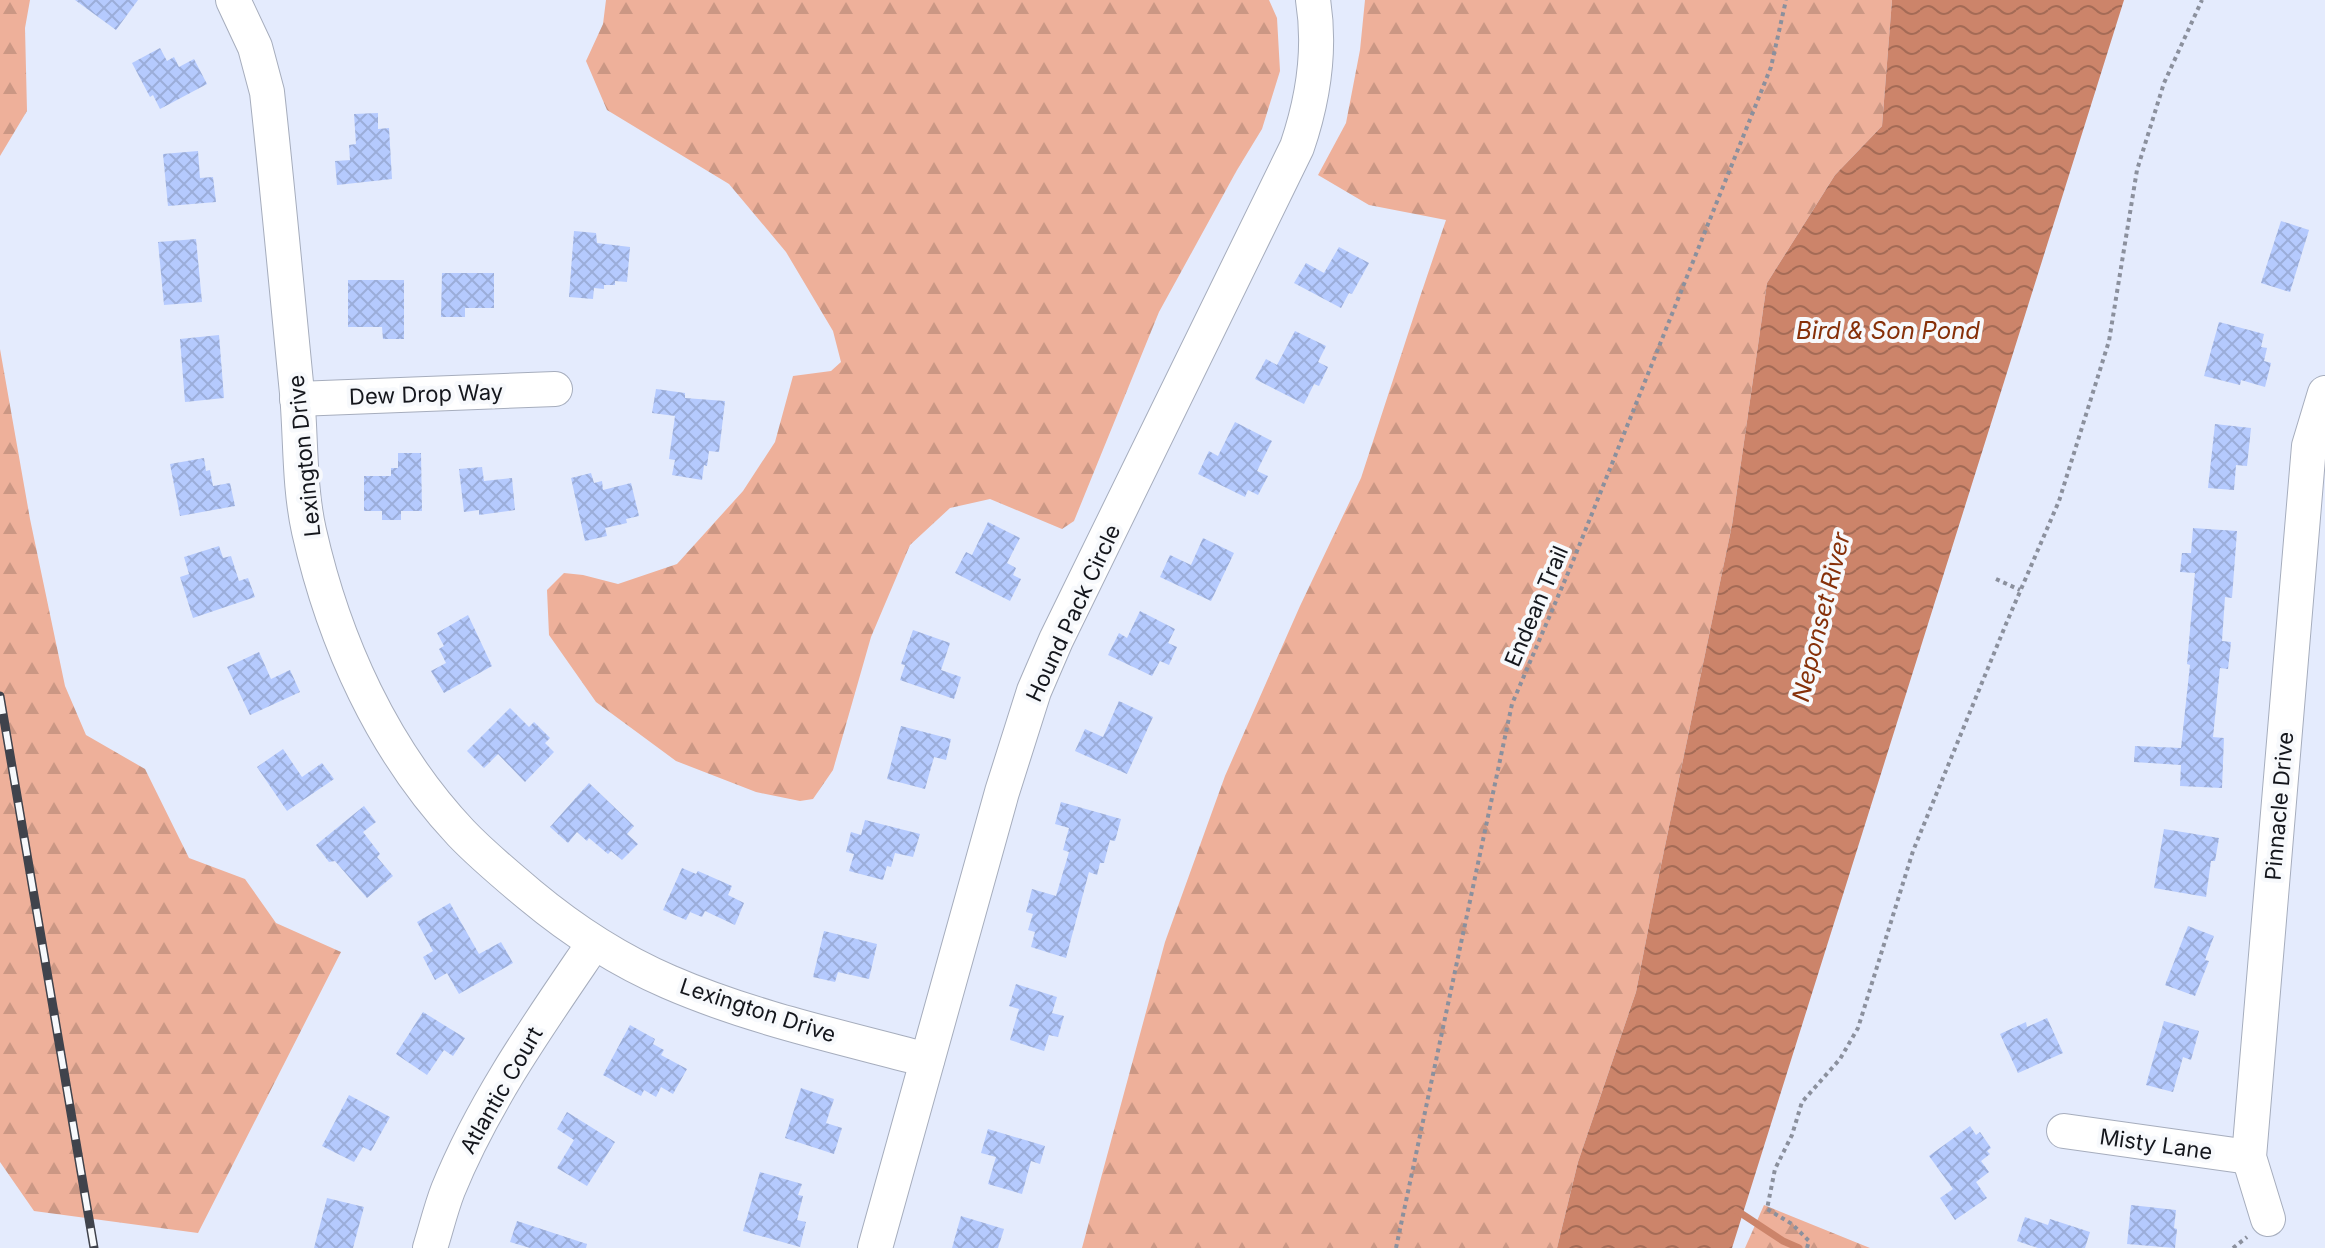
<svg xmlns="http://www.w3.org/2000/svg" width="2325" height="1248" font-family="Inter,sans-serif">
<defs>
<pattern id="forest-firs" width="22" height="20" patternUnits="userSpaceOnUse" patternTransform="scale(2)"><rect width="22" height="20" fill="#eeb09a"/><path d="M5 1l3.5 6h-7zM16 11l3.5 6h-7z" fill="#cb9784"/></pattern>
<pattern id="water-waves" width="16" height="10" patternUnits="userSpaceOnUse" patternTransform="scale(2)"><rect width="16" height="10" fill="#cc846a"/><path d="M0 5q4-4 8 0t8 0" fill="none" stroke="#a46b56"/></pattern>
<pattern id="building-cross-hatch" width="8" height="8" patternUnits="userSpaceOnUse" patternTransform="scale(2)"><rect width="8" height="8" fill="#b5cafe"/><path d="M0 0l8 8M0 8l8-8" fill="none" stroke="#9badd9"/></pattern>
</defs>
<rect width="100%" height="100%" fill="#e4ebfd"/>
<g fill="url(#forest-firs)">
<polygon points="0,0 30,0 25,28 27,111 0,156"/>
<polygon points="606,0 1269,0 1277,18 1280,71 1262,129 1237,170 1159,312 1074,521 1062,529 990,499 950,508 910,545 871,637 833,770 813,799 800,801 756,792 676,761 596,702 549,635 547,590 564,573 583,575 618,584 677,564 743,491 775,442 793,376 831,371 841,362 833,331 786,252 729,184 607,110 586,61 603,24"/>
<polygon points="1365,0 1892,0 1882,126 1835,175 1767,283 1732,525 1655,894 1636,992 1578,1162 1557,1248 1082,1248 1165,942 1225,776 1300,606 1361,478 1420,297 1446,220 1369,205 1318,175 1346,123 1360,50"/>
<polygon points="0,349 30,519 65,686 86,735 145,769 189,858 245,879 276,923 341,952 198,1233 34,1211 0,1162"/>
<polygon points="1764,1205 1870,1248 1745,1248"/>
</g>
<polygon fill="url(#water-waves)" points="1892,0 2124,0 1732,1248 1557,1248 1578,1162 1636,992 1655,894 1732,525 1767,283 1835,175 1882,126"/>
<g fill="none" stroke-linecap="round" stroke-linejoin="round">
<polyline stroke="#cc846a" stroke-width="7" points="1736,1210 1783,1241 1799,1248"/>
</g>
<g fill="url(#building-cross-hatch)">
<polygon points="75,0 138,0 116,30"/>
<polygon points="160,48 167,61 174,57 179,67 194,59 207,84 160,109 153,95 150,97 132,63"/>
<polygon points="378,113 378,129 389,128 392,179 337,185 335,161 350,160 349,145 356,144 354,114"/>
<polygon points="198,151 200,178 213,177 216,202 168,206 163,154"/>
<polygon points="2281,221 2309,230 2290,292 2261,283"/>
<polygon points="574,231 596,233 597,243 630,247 627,282 615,281 615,285 604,285 604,289 594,288 593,299 569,297"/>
<polygon points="196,239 202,302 164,305 158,242"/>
<polygon points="1339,247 1369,263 1352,294 1349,293 1341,308 1294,283 1306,263 1324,273"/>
<polygon points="442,273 494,273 494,308 465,308 465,317 441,317"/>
<polygon points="348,280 404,280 404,339 383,339 382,327 348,327"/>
<polygon points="2219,322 2264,334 2261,347 2267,348 2264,361 2271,363 2265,387 2241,380 2240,385 2204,376"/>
<polygon points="1295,331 1326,346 1318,362 1328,367 1319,386 1314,384 1304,404 1255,379 1266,359 1277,365"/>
<polygon points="219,335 224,398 185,402 180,339"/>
<polygon points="656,389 685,393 685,398 725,401 719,452 709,451 707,466 704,465 702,480 672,475 675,460 669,459 675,416 652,413"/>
<polygon points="1235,422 1272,441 1257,471 1268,476 1258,495 1248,490 1245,497 1198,474 1209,451 1218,456"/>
<polygon points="2215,424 2251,428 2247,466 2236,465 2234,490 2208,488"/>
<polygon points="398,453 421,453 422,511 401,511 401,520 382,520 382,511 364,511 364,476 391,476 391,468 398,468"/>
<polygon points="204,458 206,471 210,470 213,486 230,483 235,506 180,516 170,464"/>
<polygon points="482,467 484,481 512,478 515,510 479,515 479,510 464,512 459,469"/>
<polygon points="591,473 594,483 602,481 603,490 631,483 639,516 626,519 627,523 605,528 607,536 585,541 571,478"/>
<polygon points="988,522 1020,538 1007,563 1016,568 1013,575 1021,579 1010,601 955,573 966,552 972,555"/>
<polygon points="2193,528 2237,531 2232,598 2225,597 2222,641 2231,642 2228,669 2220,668 2213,737 2224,738 2222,788 2180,786 2181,765 2134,762 2135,746 2181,748 2190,665 2187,664 2195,573 2180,572 2182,553 2191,553"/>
<polygon points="1203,538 1234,553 1211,601 1160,577 1170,555 1191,565"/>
<polygon points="219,546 223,558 231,556 239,581 248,578 255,597 193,618 180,577 189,574 184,557"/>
<polygon points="1140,611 1175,629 1168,643 1177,647 1169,665 1160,661 1152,676 1108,655 1119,633 1127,638"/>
<polygon points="468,615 492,666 444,693 431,671 446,663 439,649 444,646 437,633"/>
<polygon points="913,630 950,643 941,670 961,677 954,699 900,680 905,665 901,664"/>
<polygon points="259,652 271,679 290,670 300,692 250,715 227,667"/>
<polygon points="1119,701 1153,717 1127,774 1075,751 1085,729 1103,737"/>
<polygon points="510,708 529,727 534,722 550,738 545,743 554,752 525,782 498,754 484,768 467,751"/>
<polygon points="901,726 951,739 946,760 934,757 925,789 887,779"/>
<polygon points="283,749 302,777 322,763 334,779 287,811 257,767"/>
<polygon points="589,783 634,826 627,834 638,844 622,860 611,851 608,854 589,838 587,841 577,832 568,843 550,827"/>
<polygon points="1061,802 1121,819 1115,841 1110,840 1104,863 1100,863 1097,875 1089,872 1066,958 1031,947 1035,932 1028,930 1033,914 1026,912 1032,889 1056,896 1069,852 1063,850 1069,828 1055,824"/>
<polygon points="364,806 376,822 363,832 380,854 377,857 393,876 367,898 335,861 329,862 316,845"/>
<polygon points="865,820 920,834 913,857 895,853 891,867 887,866 883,880 849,871 854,854 846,852 851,832 861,835"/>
<polygon points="2164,829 2219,838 2215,861 2211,861 2206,897 2154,888"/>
<polygon points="682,868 696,874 698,871 732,886 728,895 744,903 735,925 705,911 702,917 690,912 686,920 663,910"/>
<polygon points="450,903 479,954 501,942 513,963 459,994 447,973 435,980 423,957 433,951 417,922"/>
<polygon points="2188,926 2214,936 2205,960 2209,961 2195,996 2165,985"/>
<polygon points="824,931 877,944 869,979 838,972 835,982 813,977"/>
<polygon points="1016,984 1057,997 1052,1013 1064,1016 1058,1037 1049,1035 1044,1051 1010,1040 1019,1009 1009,1006"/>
<polygon points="423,1012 465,1038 453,1056 444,1050 427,1075 396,1054"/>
<polygon points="2047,1018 2063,1053 2018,1073 2000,1034 2026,1022 2027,1027"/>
<polygon points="2164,1021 2199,1031 2191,1060 2183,1057 2173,1092 2146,1085"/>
<polygon points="630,1025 655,1039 653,1044 664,1050 661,1055 687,1069 673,1094 661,1087 656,1097 644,1090 641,1096 603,1075"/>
<polygon points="801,1088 834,1099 826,1123 842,1128 834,1154 785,1138"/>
<polygon points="349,1095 390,1117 371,1151 363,1147 354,1162 322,1146"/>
<polygon points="567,1112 615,1142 587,1186 557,1168 574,1140 557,1129"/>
<polygon points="1970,1126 1976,1135 1980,1132 1991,1148 1987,1151 1990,1154 1981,1161 1989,1172 1976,1182 1987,1198 1955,1220 1940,1198 1953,1189 1929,1156"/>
<polygon points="988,1129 1045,1146 1040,1164 1031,1161 1022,1194 988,1184 996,1157 981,1153"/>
<polygon points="760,1172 802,1184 798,1195 803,1196 797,1220 806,1222 800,1247 743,1231"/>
<polygon points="327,1198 364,1207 353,1248 314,1248"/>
<polygon points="2131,1205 2176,1210 2174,1228 2177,1229 2175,1248 2127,1244"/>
<polygon points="961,1216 1004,1229 998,1248 952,1248"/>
<polygon points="2025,1217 2048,1225 2050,1219 2090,1232 2085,1248 2038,1248 2017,1241"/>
<polygon points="517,1221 587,1244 586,1248 530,1248 510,1242"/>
</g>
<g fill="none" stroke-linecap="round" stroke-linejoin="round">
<g stroke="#a6adbd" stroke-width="36">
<g id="minor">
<path d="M233 0 255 47 267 92C278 192 287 293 297 393 301 439 299 486 309 531 334 642 383 750 461 833 482 855 506 875 530 895 572 930 618 960 669 982 752 1018 841 1037 927 1060"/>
<polyline points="297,399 555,389"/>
<polyline points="2064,1131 2249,1157"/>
<polyline points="2268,1219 2249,1157 2309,446 2325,393"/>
<path d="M430 1248C436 1229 441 1208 448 1190 484 1101 541 1021 594 943"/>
<path d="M875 1248 1002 792 1034 691 1056 640 1297 147C1313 100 1321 50 1313 0"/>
</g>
</g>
<g stroke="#8b909d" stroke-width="4" stroke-dasharray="4 4" stroke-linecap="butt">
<polyline points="1996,579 2020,590"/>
<polyline points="1396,1248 1512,704 1571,566 1771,67 1786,0"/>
<polyline points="1807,1248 1809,1241 1792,1224 1767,1209 1775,1169 1792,1135 1802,1102 1840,1059 1858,1028 1913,851 2006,624 2059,501 2109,341 2137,170 2164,83 2202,0"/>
<polyline points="2233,1248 2247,1237"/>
</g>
<use href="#minor" stroke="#fff" stroke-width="34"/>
<g stroke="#40434c" stroke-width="9">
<polyline id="rail" points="0,696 94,1248"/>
</g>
<use href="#rail" stroke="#f7f9fc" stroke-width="6" stroke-dasharray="18" stroke-linecap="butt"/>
</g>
<g text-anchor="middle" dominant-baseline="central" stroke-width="8" stroke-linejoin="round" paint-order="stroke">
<g font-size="22" fill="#14161c" stroke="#f7f9fc">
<text transform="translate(426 394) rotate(-2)">Dew Drop Way</text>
<text transform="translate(304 456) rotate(-96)">Lexington Drive</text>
<text transform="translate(1536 606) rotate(-67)">Endean Trail</text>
<text transform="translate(1073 613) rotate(-65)">Hound Pack Circle</text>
<text transform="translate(2279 806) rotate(-85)">Pinnacle Drive</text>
<text transform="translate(758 1010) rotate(18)">Lexington Drive</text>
<text transform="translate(501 1090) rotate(-60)">Atlantic Court</text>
<text transform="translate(2156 1144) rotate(8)">Misty Lane</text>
</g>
<g font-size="24" font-style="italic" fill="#863009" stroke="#f7f9fc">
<text x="1888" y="330">Bird &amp; Son Pond</text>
<text transform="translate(1821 617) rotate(-76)">Neponset River</text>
</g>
</g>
</svg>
